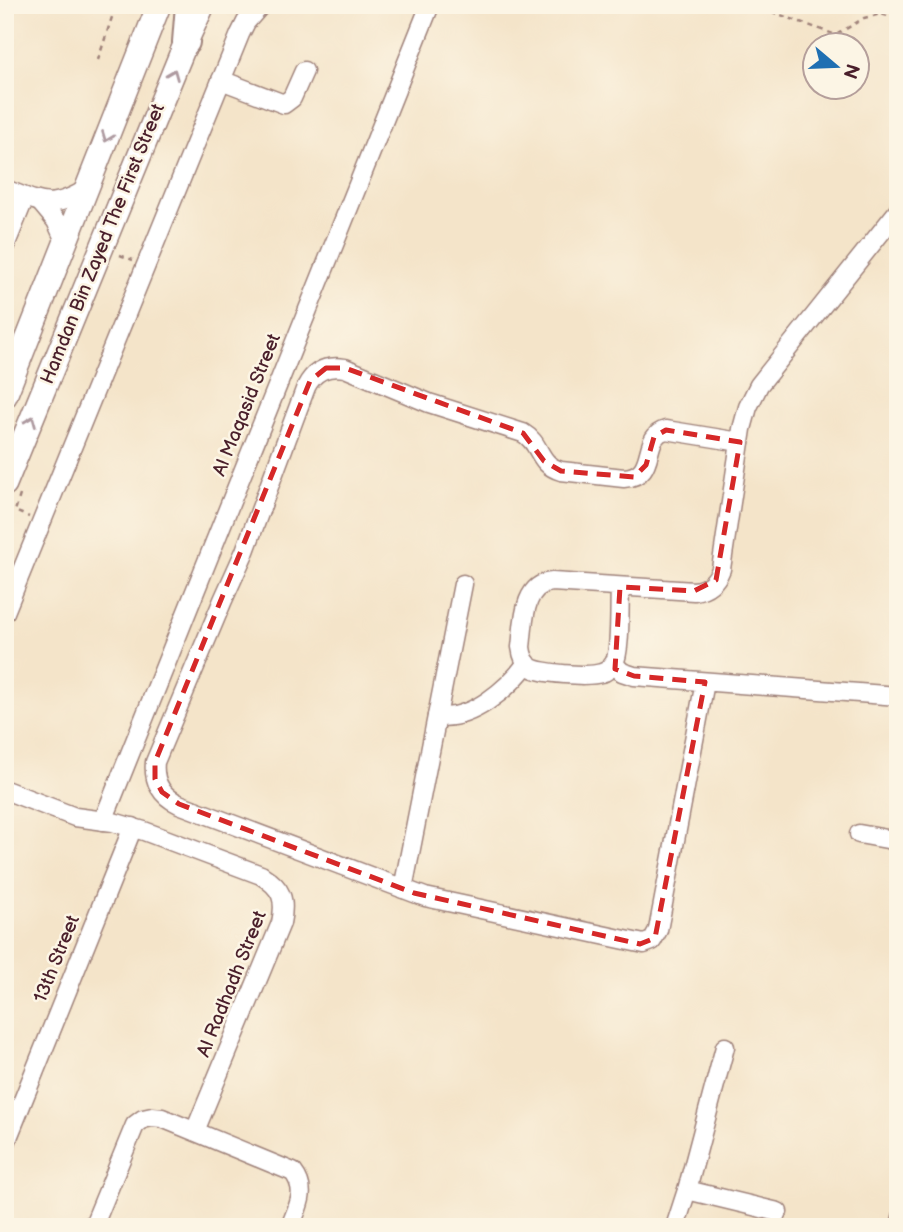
<svg xmlns="http://www.w3.org/2000/svg" width="903" height="1232" font-family="'Balsamiq Sans',sans-serif">
<rect width="100%" height="100%" fill="#fcf5e5"/>
<filter id="ink" filterUnits="userSpaceOnUse"><feTurbulence type="fractalNoise" baseFrequency=".0143" numOctaves="2"/><feDisplacementMap in="SourceGraphic" scale="14" xChannelSelector="R" yChannelSelector="G"/><feConvolveMatrix kernelMatrix="1 2 1 2 8 2 1 2 1" color-interpolation-filters="sRGB"/></filter>
<filter id="wash" filterUnits="userSpaceOnUse"><feTurbulence type="fractalNoise" baseFrequency=".00686" numOctaves="4" result="noise"/><feDisplacementMap in="SourceGraphic" scale="28" xChannelSelector="R" yChannelSelector="G"/><feGaussianBlur stdDeviation="1.57" result="paint"/><feColorMatrix in="noise" values="0 0 0 0 0 0 0 0 0 0 0 0 0 0 0 0 0 1.4 0 .05"/><feComposite in="paint" operator="in"/></filter>
<g filter="url(#wash)">
<rect width="100%" height="100%" fill="#f4e4c9"/>
</g>
<g filter="url(#ink)">
<g fill="none" stroke-linecap="round" stroke-linejoin="round">
<g stroke="#9f827a" stroke-width="12">
<polyline id="lane" points="895,1227 898,1215"/>
</g>
<g stroke="#9f827a" stroke-width="21">
<g id="street">
<polyline points="221,80 284,104 292,98 304,71"/>
<path d="M5 189C41 203 51 211 87 189"/>
<polyline points="41,203 56,221 66,243"/>
<polyline points="5,246 25,197"/>
<path d="M620 587C619 603 621 652 614 663 611 668 606 672 601 673 590 677 539 674 530 667 524 662 522 655 521 647 524 625 522 584 552 582L694 591C708 589 716 582 721 569L742 429 748 407 759 385 898 211"/>
<polyline points="5,612 240,34 246,22 261,5"/>
<polyline points="614,664 622,672 634,676 898,696"/>
<path d="M705 682 658 930 652 941 644 944 425 897 179 804C161 796 153 781 155 762L223 600 245 551 306 387C314 371 327 365 345 368L429 403 523 433C542 444 537 464 561 471L624 478C659 476 640 436 666 430L740 442"/>
<path d="M437 716C470 722 509 688 527 663"/>
<path d="M5 790 75 817 113 822 144 831 261 875C282 888 286 899 281 923L195 1131"/>
<polyline points="103,821 430,5"/>
<polyline points="859,834 898,841"/>
<polyline points="403,889 463,584"/>
<polyline points="5,1145 133,827"/>
<polyline points="687,1190 778,1212"/>
<path d="M93 1227 135 1125 143 1119 152 1117 162 1118 293 1172C308 1191 298 1206 290 1227"/>
<polyline points="675,1227 687,1190 725,1047"/>
</g>
</g>
<g stroke="#9f827a" stroke-width="26">
<g id="secondary">
<polyline points="5,396 159,5"/>
<polyline points="5,484 186,42 203,5"/>
</g>
</g>
<g stroke="#9f827a" stroke-width="30">
<polyline id="primary" points="186,42 189,5"/>
</g>
<g stroke="#9f827a" stroke-width="2.5" stroke-dasharray="5 5" stroke-linecap="butt">
<polyline points="753,5 836,35 864,18 881,14 898,19"/>
<polyline points="98,60 116,5"/>
<polyline points="120,255 133,260"/>
<polyline points="20,495 15,511 29,517"/>
</g>
<use href="#lane" stroke="#fff" stroke-width="9"/>
<use href="#street" stroke="#fff" stroke-width="18"/>
<use href="#secondary" stroke="#fff" stroke-width="23"/>
<use href="#primary" stroke="#fff" stroke-width="26"/>
</g>
<defs><path id="oneway-chevron" d="M-2-3.5L2.5 0L-2 3.5" fill="none" stroke-width="1.6" stroke-linecap="round" stroke-linejoin="round" transform="scale(1.75)"/></defs>
<g stroke="#ae9aa0">
<use href="#oneway-chevron" transform="translate(173 74) rotate(-68)"/>
<use href="#oneway-chevron" transform="translate(107 137) rotate(111)"/>
<use href="#oneway-chevron" transform="translate(31 421) rotate(-68)"/>
</g>
</g>
<path fill="none" stroke="#d62828" stroke-width="5" stroke-dasharray="14 9" stroke-linejoin="round" d="M326 368H345L523 433 544 461 561 471 634 477 646 465 654 437 666 430 740 442 716 580 694 591 620 587 615 669 634 676 705 682 655 938 640 944 414 893 179 804 162 792 155 779V762L310 381Z"/>
<g text-anchor="middle" dominant-baseline="central" stroke-width="5" stroke-linejoin="round" paint-order="stroke">
<g font-size="19" fill="#4a1f2b" stroke="#fcf5e5">
<text transform="translate(103 244) rotate(-68)">Hamdan Bin Zayed The First Street</text>
<text transform="translate(247 405) rotate(-68)">Al Maqasid Street</text>
<text transform="translate(57 959) rotate(-68)">13th Street</text>
<text transform="translate(232 984) rotate(-68)">Al Radhadh Street</text>
</g>
</g>
<rect width="903" height="1232" fill="none" stroke="#fcf5e5" stroke-width="28"/>
<g transform="translate(836 66) rotate(109)"><circle r="33" fill="#fcf5e5" stroke="#b59f9b" stroke-width="2"/>
<path d="M0-5L12 26L0 18L-12 26Z" fill="#1f6fb2"/>
<text y="-10" font-size="19" font-weight="bold" text-anchor="middle" fill="#4a1f2b">N</text>
</g>
</svg>
